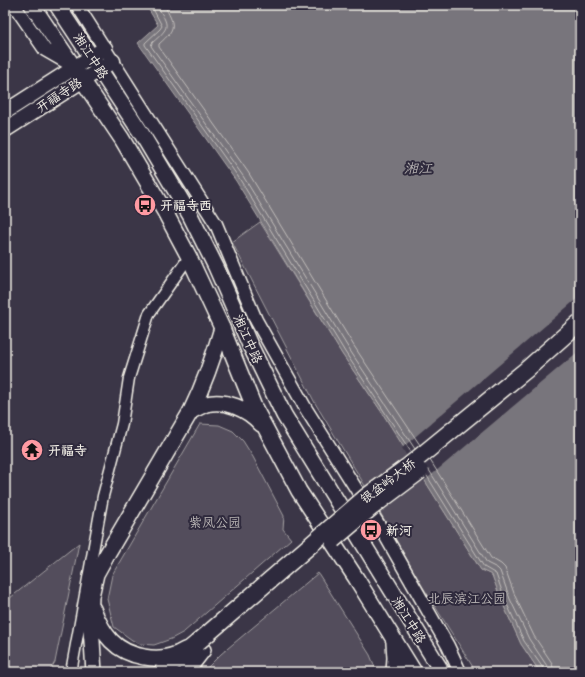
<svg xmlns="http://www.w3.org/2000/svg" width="585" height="677" font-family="'Comic Neue','LXGW WenKai TC',sans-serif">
<rect width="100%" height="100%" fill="#3b3647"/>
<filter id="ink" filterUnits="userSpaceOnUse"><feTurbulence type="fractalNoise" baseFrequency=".025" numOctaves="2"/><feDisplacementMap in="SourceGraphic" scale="8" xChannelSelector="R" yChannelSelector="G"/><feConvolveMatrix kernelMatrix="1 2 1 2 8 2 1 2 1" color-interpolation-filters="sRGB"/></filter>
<g filter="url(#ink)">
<g fill="#534e5c" stroke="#a4a0a2">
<polygon points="260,222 342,354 383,414 481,570 492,575 502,602 521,644 540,672 476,672 421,584 361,479 315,403 232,242"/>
<polygon points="200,424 219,425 233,431 243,441 253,457 284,516 283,529 291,539 184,632 171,639 154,645 140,644 132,640 114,627 107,599 112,575"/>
<polygon points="79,543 55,662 49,672 5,672 5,602"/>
<polygon points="318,573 370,655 377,672 203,672 221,654"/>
</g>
<polygon fill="#78747b" stroke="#aaa6a7" points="146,5 580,5 580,672 540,672 521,644 502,602 492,575 481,570 383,414 342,354 236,181 138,43 158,25"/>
<polygon fill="#3b3647" points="580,296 580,350 423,482 402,448"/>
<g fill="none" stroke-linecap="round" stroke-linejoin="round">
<g stroke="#c2bfbc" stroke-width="1">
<polyline points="151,5 162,26 160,29 145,43 145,45 239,178 345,352 411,452"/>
<path d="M157 5C169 27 171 26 152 43L151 46 243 176 349 349 415 449"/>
<path d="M164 5C175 25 177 28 159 44V47L248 172 354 346 420 445"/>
<polyline points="430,460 491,558 501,564 505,568 515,596 534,636 552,663 554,672"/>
<polyline points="429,470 487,563 497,568 500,571 510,599 529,639 547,666 548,672"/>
<polyline points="427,476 484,567 496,574 505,600 524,641 543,668 543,672"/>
</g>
<g stroke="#f4f1e8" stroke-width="13">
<polyline id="minor" points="71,672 103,496 122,424 129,378 149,314 189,257"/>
</g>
<g stroke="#f4f1e8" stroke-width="15">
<g id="tertiary">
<polyline points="14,5 45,50 71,65"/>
<polyline points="77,5 216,224 256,320 306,409 382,530 448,646 460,672"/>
</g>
</g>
<g stroke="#f4f1e8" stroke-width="17">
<g id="secondary">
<polyline points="5,112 105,48"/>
<polyline points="5,130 113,61"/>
</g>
</g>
<g stroke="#f4f1e8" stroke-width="18">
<g id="primary">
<polyline points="32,5 122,139 165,212 189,257 222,328 254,407 266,429 299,491 356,578 414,672"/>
<polyline points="57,5 140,131 190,215 216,267 250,345 284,415 442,672"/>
<path d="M191 411C196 409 201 406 206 404 225 399 248 409 261 424"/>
<path d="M93 609C103 635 115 652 144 657 159 660 172 658 185 650"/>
<polyline points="394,643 395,658 394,672"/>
<path d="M94 672 92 641 90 621 91 596 96 574 106 556 191 411C205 382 213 359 222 328"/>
<polyline points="186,672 203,650"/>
</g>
</g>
<g stroke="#f4f1e8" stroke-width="19">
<polyline id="trunk" points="162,672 197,643"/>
</g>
<use href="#minor" stroke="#2f2a3d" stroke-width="10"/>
<use href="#tertiary" stroke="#2f2a3d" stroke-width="12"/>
<use href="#secondary" stroke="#2f2a3d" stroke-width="14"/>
<use href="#primary" stroke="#2f2a3d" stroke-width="15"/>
<use href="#trunk" stroke="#2f2a3d" stroke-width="16"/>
<g stroke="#f4f1e8" stroke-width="19" stroke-linecap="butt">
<g id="trunk-bridge">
<polyline points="333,540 372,507 420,471"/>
<polyline points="197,643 366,497 407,467 526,370 580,322"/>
</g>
</g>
<use href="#trunk-bridge" stroke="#2f2a3d" stroke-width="16"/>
</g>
</g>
<defs>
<g id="bus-disc" transform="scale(1.15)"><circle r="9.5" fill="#ff9aa2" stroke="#2f2a3d"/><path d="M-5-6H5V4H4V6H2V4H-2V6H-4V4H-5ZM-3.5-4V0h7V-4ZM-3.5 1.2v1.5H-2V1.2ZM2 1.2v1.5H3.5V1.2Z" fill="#111"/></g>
<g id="temple-disc" transform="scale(1.15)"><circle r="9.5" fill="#ff9aa2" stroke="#2f2a3d"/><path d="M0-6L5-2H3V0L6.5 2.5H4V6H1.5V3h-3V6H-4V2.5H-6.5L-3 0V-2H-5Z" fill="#111"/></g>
</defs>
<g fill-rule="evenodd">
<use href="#bus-disc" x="145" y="205"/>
<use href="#temple-disc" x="32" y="450"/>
<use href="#bus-disc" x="371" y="530"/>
</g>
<g text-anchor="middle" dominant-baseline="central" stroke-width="4" stroke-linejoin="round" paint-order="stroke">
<g font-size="13" fill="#f4f1e8" stroke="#2f2a3d">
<text transform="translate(91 56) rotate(57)">湘江中路</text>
<text transform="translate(59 95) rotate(-33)">开福寺路</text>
<text transform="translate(248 339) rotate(66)">湘江中路</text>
<text transform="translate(388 481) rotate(-37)">银盆岭大桥</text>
<text transform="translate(409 620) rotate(58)">湘江中路</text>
</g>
<g font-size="13" font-weight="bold" fill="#f4f1e8" stroke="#2f2a3d" text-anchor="start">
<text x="160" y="205">开福寺西</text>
<text x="48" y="450">开福寺</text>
<text x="386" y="530">新河</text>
</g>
<g font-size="13" fill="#bcb8b7" stroke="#2f2a3d">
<text x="215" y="522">紫凤公园</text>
<text x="467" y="598">北辰滨江公园</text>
</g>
<g font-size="14" font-style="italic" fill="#b6b2b2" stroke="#2f2a3d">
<text x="418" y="168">湘江</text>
</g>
</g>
<rect width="585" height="677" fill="none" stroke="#2f2a3d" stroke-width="20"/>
<rect x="10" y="10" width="565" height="657" fill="none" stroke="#f4f1e8" stroke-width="1.5" filter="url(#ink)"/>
</svg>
